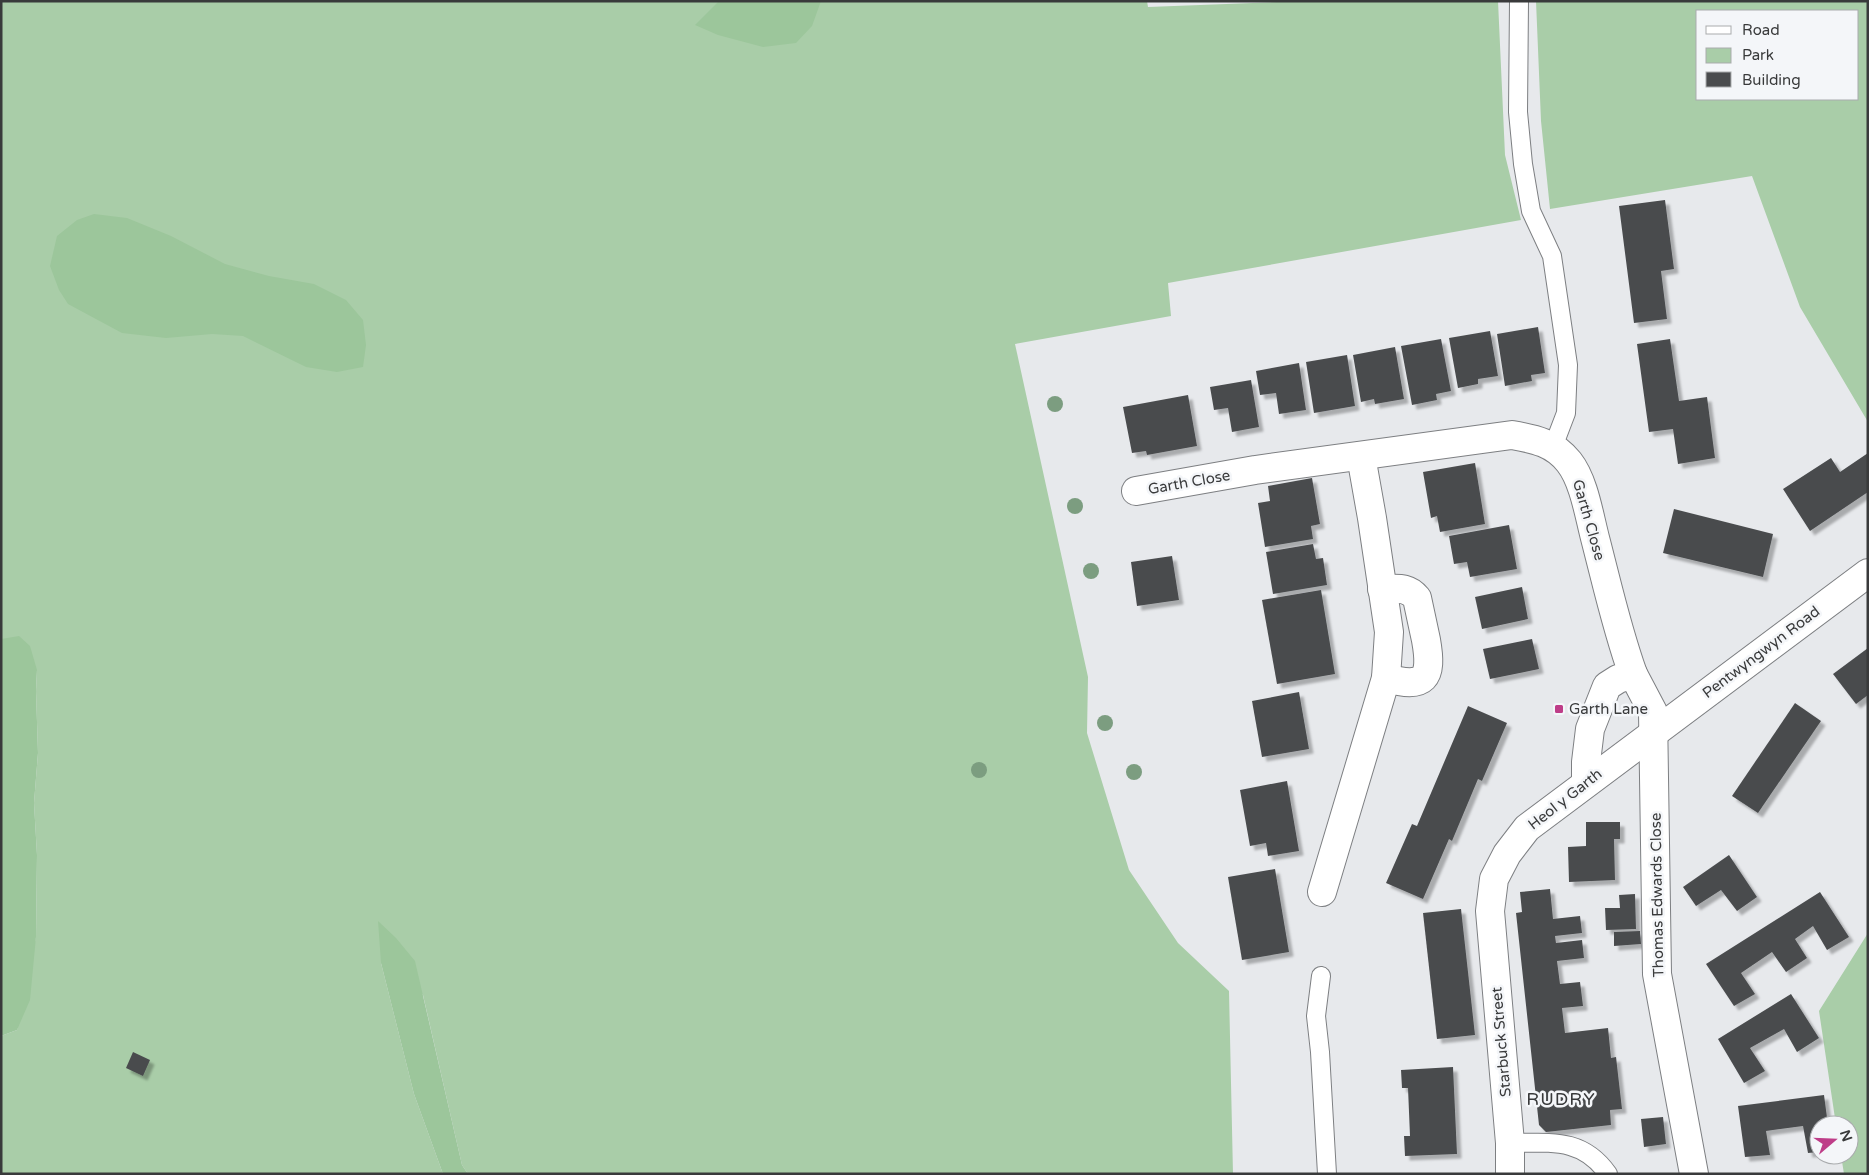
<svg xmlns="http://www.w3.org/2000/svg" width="1869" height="1175" font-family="'Varela Round',sans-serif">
<defs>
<filter id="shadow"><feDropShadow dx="4.5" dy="4.5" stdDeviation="1" flood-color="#0004"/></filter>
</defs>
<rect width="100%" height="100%" fill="#e7e9ec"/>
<g fill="#a9cda8" fill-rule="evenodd">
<polygon points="1,1 1147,1 1148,7 1306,1 1498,1 1505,155 1521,220 1168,283 1171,316 1015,344 1088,677 1087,733 1129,870 1178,943 1229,991 1233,1174 468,1174 462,1165 423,995 381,963 414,1094 443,1174 1,1174 1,1036 17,1030 36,937 37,855 34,803 38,753 36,691 37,670 1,711"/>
<path d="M1536 1H1868V422L1800 307 1752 176 1550 209 1541 121ZM1698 11H1858V99H1698Z"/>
<polygon points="1868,933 1868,1174 1844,1174 1841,1155 1849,1155 1849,1125 1836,1125 1819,1011"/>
</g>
<g fill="#9cc69b">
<polygon points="719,1 821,1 812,26 796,43 763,47 718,35 695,25"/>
<polygon points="94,214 127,218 171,236 225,264 269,276 314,284 346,300 363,320 366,345 363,367 337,372 306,367 243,336 212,334 166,338 122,333 68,304 59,290 50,266 57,236 77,220"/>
<polygon points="19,636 30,646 37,670 36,691 38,753 34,803 37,855 36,937 30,1000 17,1030 1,1036 1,639"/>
<polygon points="378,921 396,938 415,961 462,1165 468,1174 443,1174 414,1094 381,963"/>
</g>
<g fill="#4a4c4e" filter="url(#shadow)">
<polygon points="1665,200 1674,269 1661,271 1667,319 1634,323 1619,206"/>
<polygon points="1538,327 1545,373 1531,375 1532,381 1505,386 1497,334"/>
<polygon points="1490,331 1498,376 1478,379 1478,384 1458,388 1449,338"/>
<polygon points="1441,339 1451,391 1436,394 1437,400 1412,405 1401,346"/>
<polygon points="1670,339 1679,401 1707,397 1715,458 1678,464 1673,429 1649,432 1637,344"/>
<polygon points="1395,347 1404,399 1375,404 1374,399 1361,402 1353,355"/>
<polygon points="1347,355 1355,406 1314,413 1306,362"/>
<polygon points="1299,363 1306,410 1279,414 1276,393 1260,395 1256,371"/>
<polygon points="1251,380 1259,427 1232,432 1228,408 1214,410 1210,387"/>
<polygon points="1188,395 1197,446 1147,455 1146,451 1132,453 1123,407"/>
<polygon points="1868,453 1868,492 1810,531 1783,489 1831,458 1840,472"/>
<polygon points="1475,463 1485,524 1440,532 1437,516 1431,518 1423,472"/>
<polygon points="1312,478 1320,524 1311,526 1313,539 1265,547 1258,503 1270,501 1268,486"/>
<polygon points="1674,509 1773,534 1763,577 1663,553"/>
<polygon points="1509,525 1517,569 1470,577 1467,562 1454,564 1449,536"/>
<polygon points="1313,544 1316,559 1323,558 1327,585 1273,594 1266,552"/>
<polygon points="1172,556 1179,600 1137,606 1131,562"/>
<polygon points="1522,587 1528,619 1482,629 1475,597"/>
<polygon points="1321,590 1335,674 1277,684 1262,600"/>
<polygon points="1532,639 1539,669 1490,679 1483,649"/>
<polygon points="1868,648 1868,695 1856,704 1833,674"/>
<polygon points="1299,692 1309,749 1262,757 1252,701"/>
<polygon points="1795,703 1821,721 1758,813 1732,796"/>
<polygon points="1468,706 1507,723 1482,781 1478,779 1452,841 1449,839 1423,899 1386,883 1412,824 1417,826"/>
<polygon points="1287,781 1299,851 1268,856 1266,843 1250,846 1240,790"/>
<polygon points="1586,822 1620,822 1620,839 1614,839 1615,880 1569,882 1568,847 1586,846"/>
<polygon points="1729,855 1757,897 1737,911 1721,890 1696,906 1683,887"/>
<polygon points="1275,869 1289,952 1242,960 1228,877"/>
<polygon points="1550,889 1553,919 1580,916 1582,933 1555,936 1556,943 1582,940 1584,958 1557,961 1560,984 1580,982 1583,1006 1562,1008 1565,1033 1608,1028 1611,1058 1616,1057 1622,1109 1610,1110 1611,1125 1546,1132 1539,1125 1516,913 1522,912 1520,892"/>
<polygon points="1820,892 1849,937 1827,950 1813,926 1795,939 1807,958 1786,972 1772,952 1741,973 1755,994 1734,1006 1706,964"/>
<polygon points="1635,894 1636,929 1606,930 1605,908 1620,908 1619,895"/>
<polygon points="1461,909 1475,1035 1437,1039 1423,913"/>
<polygon points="1640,931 1641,944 1614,946 1614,932"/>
<polygon points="1791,994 1819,1038 1797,1052 1784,1029 1750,1048 1765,1071 1744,1083 1718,1039"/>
<polygon points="133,1052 150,1060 143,1076 126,1068"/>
<polygon points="1453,1067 1457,1154 1405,1156 1404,1136 1410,1136 1408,1088 1402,1088 1401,1070"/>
<polygon points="1824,1095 1828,1125 1819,1125 1819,1152 1808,1153 1803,1126 1766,1131 1770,1155 1745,1157 1738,1106"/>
<polygon points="1663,1117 1666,1144 1644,1147 1641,1119"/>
</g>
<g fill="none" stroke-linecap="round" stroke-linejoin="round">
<g stroke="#7d7f82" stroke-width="20">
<g id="lane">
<polyline points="1519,1 1518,112 1523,164 1531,211 1552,256 1568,365 1566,413 1553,447"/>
<polyline points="1321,976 1316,1016 1320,1052 1327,1174"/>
<path d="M1510 1143C1550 1143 1582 1137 1608 1174"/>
</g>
</g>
<g stroke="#7d7f82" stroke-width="30">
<g id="street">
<path d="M1136 491 1255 470 1512 435C1535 439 1554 443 1569 462 1584 481 1589 515 1595 538 1607 584 1617 630 1633 674L1618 679 1607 686 1590 729 1586 762V782"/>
<path d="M1382 589C1397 589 1407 586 1417 598 1420 612 1423 626 1426 640 1433 679 1425 689 1386 678"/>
<polyline points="1633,674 1653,712 1657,974 1694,1174"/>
<polyline points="1322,892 1386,678 1389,632 1372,518 1361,456"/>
<polyline points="1510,1174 1510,1143 1490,911 1494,879 1507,854 1527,828 1868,573"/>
</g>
</g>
<use href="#lane" stroke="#fff" stroke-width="18"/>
<use href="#street" stroke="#fff" stroke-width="28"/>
</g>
<g fill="#7c9d80">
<circle cx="1055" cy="404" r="8"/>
<circle cx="1075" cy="506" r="8"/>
<circle cx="1091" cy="571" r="8"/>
<circle cx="1105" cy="723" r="8"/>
<circle cx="979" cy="770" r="8"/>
<circle cx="1134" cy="772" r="8"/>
</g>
<rect fill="#be3d88" stroke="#f4f6f9" stroke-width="2" x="1554" y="704" width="10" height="10" rx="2.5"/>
<g text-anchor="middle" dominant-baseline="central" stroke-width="5" stroke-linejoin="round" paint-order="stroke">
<g font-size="15" fill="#393a3b" stroke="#f4f6f9">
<text transform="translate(1189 482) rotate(-10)">Garth Close</text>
<text transform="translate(1589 520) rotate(74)">Garth Close</text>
<text transform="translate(1761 652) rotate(-37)">Pentwyngwyn Road</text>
<text transform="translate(1565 799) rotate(-38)">Heol y Garth</text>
<text transform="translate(1657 895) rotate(-91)">Thomas Edwards Close</text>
<text transform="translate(1501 1042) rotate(-95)">Starbuck Street</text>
</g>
<g font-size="15" fill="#393a3b" stroke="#f4f6f9" text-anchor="start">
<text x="1569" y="709">Garth Lane</text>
</g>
<g font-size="18" letter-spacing="1" fill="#393a3b" stroke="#f4f6f9">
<text x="1561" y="1099">RUDRY</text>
</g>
</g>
<rect width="1869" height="1175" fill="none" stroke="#393a3b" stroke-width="5"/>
<rect x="1696" y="10" width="162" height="90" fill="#f4f6f9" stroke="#a9abad"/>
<rect x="1706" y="26" width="25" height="8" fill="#ffffff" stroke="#a9abad"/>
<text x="1742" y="35" font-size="15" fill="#393a3b">Road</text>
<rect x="1706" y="48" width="25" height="15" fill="#a9cda8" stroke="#a9abad"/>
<text x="1742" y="60" font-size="15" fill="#393a3b">Park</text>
<rect x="1706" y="72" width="25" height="15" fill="#4a4c4e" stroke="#a9abad"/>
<text x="1742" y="85" font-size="15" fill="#393a3b">Building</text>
<g transform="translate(1834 1140) rotate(71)"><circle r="24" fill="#f4f6f9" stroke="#a9abad"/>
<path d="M0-4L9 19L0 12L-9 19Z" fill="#be3d88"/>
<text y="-8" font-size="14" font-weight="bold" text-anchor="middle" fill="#393a3b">N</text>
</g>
</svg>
